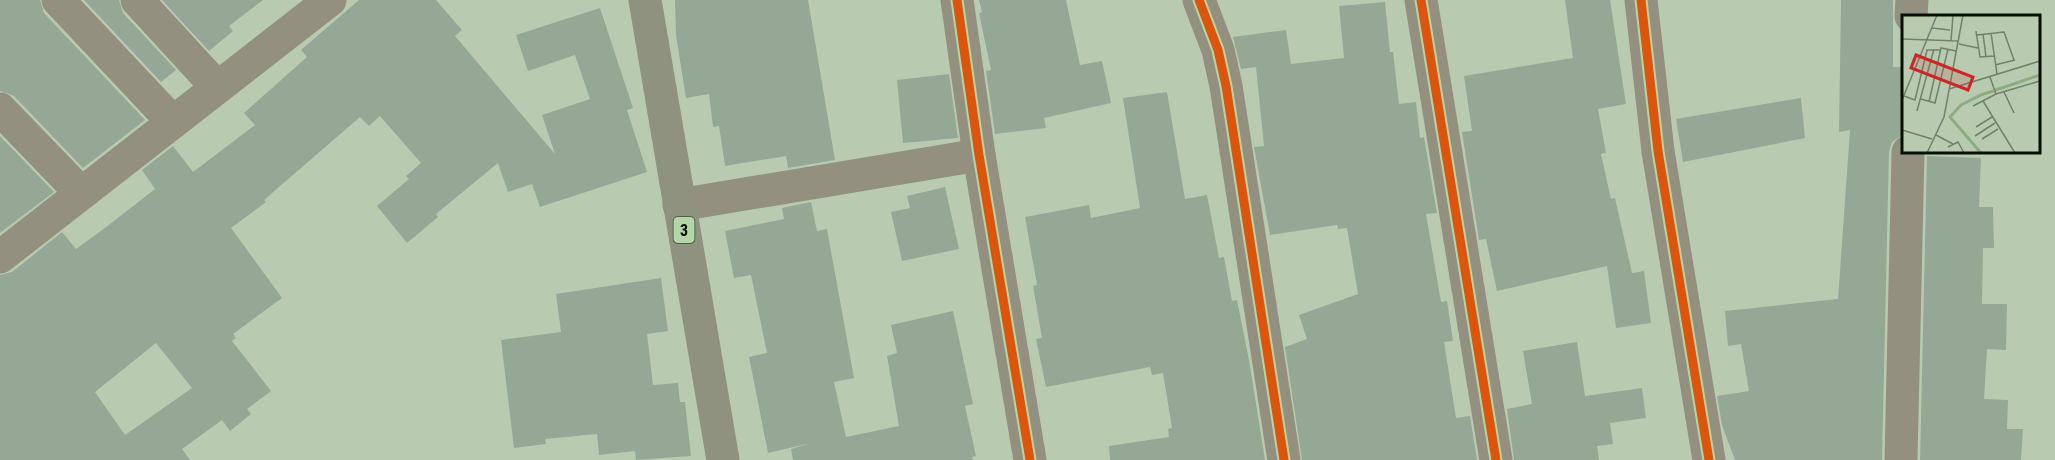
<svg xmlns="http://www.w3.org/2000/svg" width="2055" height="460" font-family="'Roboto Condensed',sans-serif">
<rect width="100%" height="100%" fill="#b8cbb1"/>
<g fill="#95a896" fill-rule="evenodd">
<polygon points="0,0 40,0 44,13 145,120 83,168 14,96 0,91"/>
<polygon points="84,0 119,0 123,13 176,70 161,82"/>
<polygon points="162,0 263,0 229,26 233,31 209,51"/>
<path d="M359 0H436L462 30 455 36 555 154 542 115 590 99 575 55 528 71 516 35 600 8 633 108 627 110 647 172 540 207 532 184 508 192 498 163 436 214 438 217 407 243 377 206 409 179 406 176 421 163 380 116 369 126 360 117 264 200 266 202 231 228 282 298 233 334 236 338 232 341 271 391 247 409 251 414 230 431 222 420 182 449 190 460H0V275L12 272 62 232 76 249 105 228 155 189 142 170 173 146 193 172 255 125 244 113 307 57 301 50ZM156 343 192 388 125 435 95 392Z"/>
<polygon points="675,0 808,0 835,160 788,168 786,156 725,166 719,126 713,127 709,94 686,98 676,35"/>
<polygon points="979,0 1066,0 1080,65 1102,61 1111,103 1044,118 1046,128 995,134 986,71 991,70 979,13 982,12"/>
<polygon points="1565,0 1610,0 1626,104 1598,109 1606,153 1601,154 1611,199 1615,198 1632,273 1644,271 1651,323 1616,328 1607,266 1497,291 1486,239 1479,240 1462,132 1472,131 1464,76 1573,58"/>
<polygon points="1841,0 1893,0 1893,67 1903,67 1904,134 1892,142 1889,152 1882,460 1735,460 1722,425 1717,396 1749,391 1741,344 1728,346 1725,311 1838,299 1850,130 1839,132"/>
<polygon points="1385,2 1390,52 1393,52 1399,104 1416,102 1420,138 1424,137 1437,213 1426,214 1441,302 1447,301 1453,341 1444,342 1456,418 1470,416 1477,460 1302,460 1285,347 1307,339 1299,315 1358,294 1347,228 1338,229 1337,225 1270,235 1254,147 1264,146 1256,67 1241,69 1233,37 1286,30 1291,64 1344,58 1339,6"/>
<polygon points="949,74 958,138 903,143 897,80"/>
<polygon points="1167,92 1185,199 1207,195 1219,258 1224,257 1232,301 1237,300 1249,360 1265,460 1110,460 1109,446 1169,437 1168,429 1172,428 1163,373 1152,375 1150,367 1046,387 1036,339 1042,338 1033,286 1037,285 1025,217 1089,205 1091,218 1140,208 1123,98"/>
<polygon points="1801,98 1805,138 1683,162 1676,119"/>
<polygon points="0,136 54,192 0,233"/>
<polygon points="1927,156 1981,158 1979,207 1993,207 1994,248 1983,248 1982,304 2007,304 2006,350 1987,349 1984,399 2008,400 2007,429 2023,429 2021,460 1920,460"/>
<polygon points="945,187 959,249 902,261 891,212 910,208 907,196"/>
<polygon points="811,202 817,231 827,229 854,378 834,382 846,437 899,426 887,356 897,353 891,325 953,311 973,404 965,406 976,456 972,457 973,460 793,460 791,449 811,443 768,453 749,357 767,353 751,275 734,278 725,231 784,219 782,208"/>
<polygon points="661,278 668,331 647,334 653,385 678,383 680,402 685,402 691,456 636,460 635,451 599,455 597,434 545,439 546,444 514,448 501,340 561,332 556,294"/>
<polygon points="1577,342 1585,396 1642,388 1646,418 1610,423 1613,444 1597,446 1599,460 1514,460 1507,409 1532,404 1523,351"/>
</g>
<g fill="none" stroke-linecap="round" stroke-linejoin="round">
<g stroke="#93907f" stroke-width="33">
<polyline points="58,0 172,121"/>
<polyline points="137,0 216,86"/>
<polyline points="957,0 979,155 1030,460"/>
<polyline points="1199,0 1218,50 1226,86 1284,460"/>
<polyline points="1421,0 1496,460"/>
<polyline points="1641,0 1658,151 1709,460"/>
<polyline points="1911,16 1912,0"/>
<polyline points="0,109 81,193"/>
<polyline points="679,205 979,155"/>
<polyline points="0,257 330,0"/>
<polyline points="1901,460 1908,152"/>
</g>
<polyline stroke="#8e927f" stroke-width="33" points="645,0 723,460"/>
<g stroke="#b3d6a6" stroke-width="13">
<g id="cycleway">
<polyline points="957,0 979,155 1030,460"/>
<polyline points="1199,0 1218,50 1226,86 1284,460"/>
<polyline points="1421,0 1496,460"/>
<polyline points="1641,0 1658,151 1709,460"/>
</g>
</g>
<use href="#cycleway" stroke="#dd550c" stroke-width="9"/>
</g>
<g text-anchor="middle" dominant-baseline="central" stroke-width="4.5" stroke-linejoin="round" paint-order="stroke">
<rect fill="#b3d6a6" stroke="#3a4c33" stroke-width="1.5" x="673.5" y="217" width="21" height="26" rx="4.5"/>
<g font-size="16" font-weight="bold" fill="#061102">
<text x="684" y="230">3</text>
</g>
</g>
<g transform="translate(1902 15)">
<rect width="138" height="138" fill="#b8cbb1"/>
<path fill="none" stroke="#8dad81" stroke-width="3" d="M79 138 48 102 59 90 79 80 138 60"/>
<path fill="none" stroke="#71816b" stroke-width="1.5" d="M30 13 48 15M74 16 78 42 93 41M89 18 95 59M81 19 84 42M75 20 102 17 112 45M0 24 56 26M49 26 51 0M57 29 76 33M93 50 113 45M88 62 94 79M47 74 138 46M102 77 112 98M2 81 13 85 25 35H38M19 84 33 88 46 34M0 85 35 0M81 86 113 138M27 87 39 33 54 36M71 91 94 79 138 66M15 96 32 34M74 112 90 102M0 115 30 124M34 120 51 129M73 121 93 108M80 124 96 114M46 132 56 127 62 138M25 138 42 102 61 0"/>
<path fill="#cc2726" fill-opacity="0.15" stroke="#cc2726" stroke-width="3" d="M14 40 71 62 66 75 9 53Z"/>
<rect width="138" height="138" fill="none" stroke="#061102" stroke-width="3"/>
</g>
</svg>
